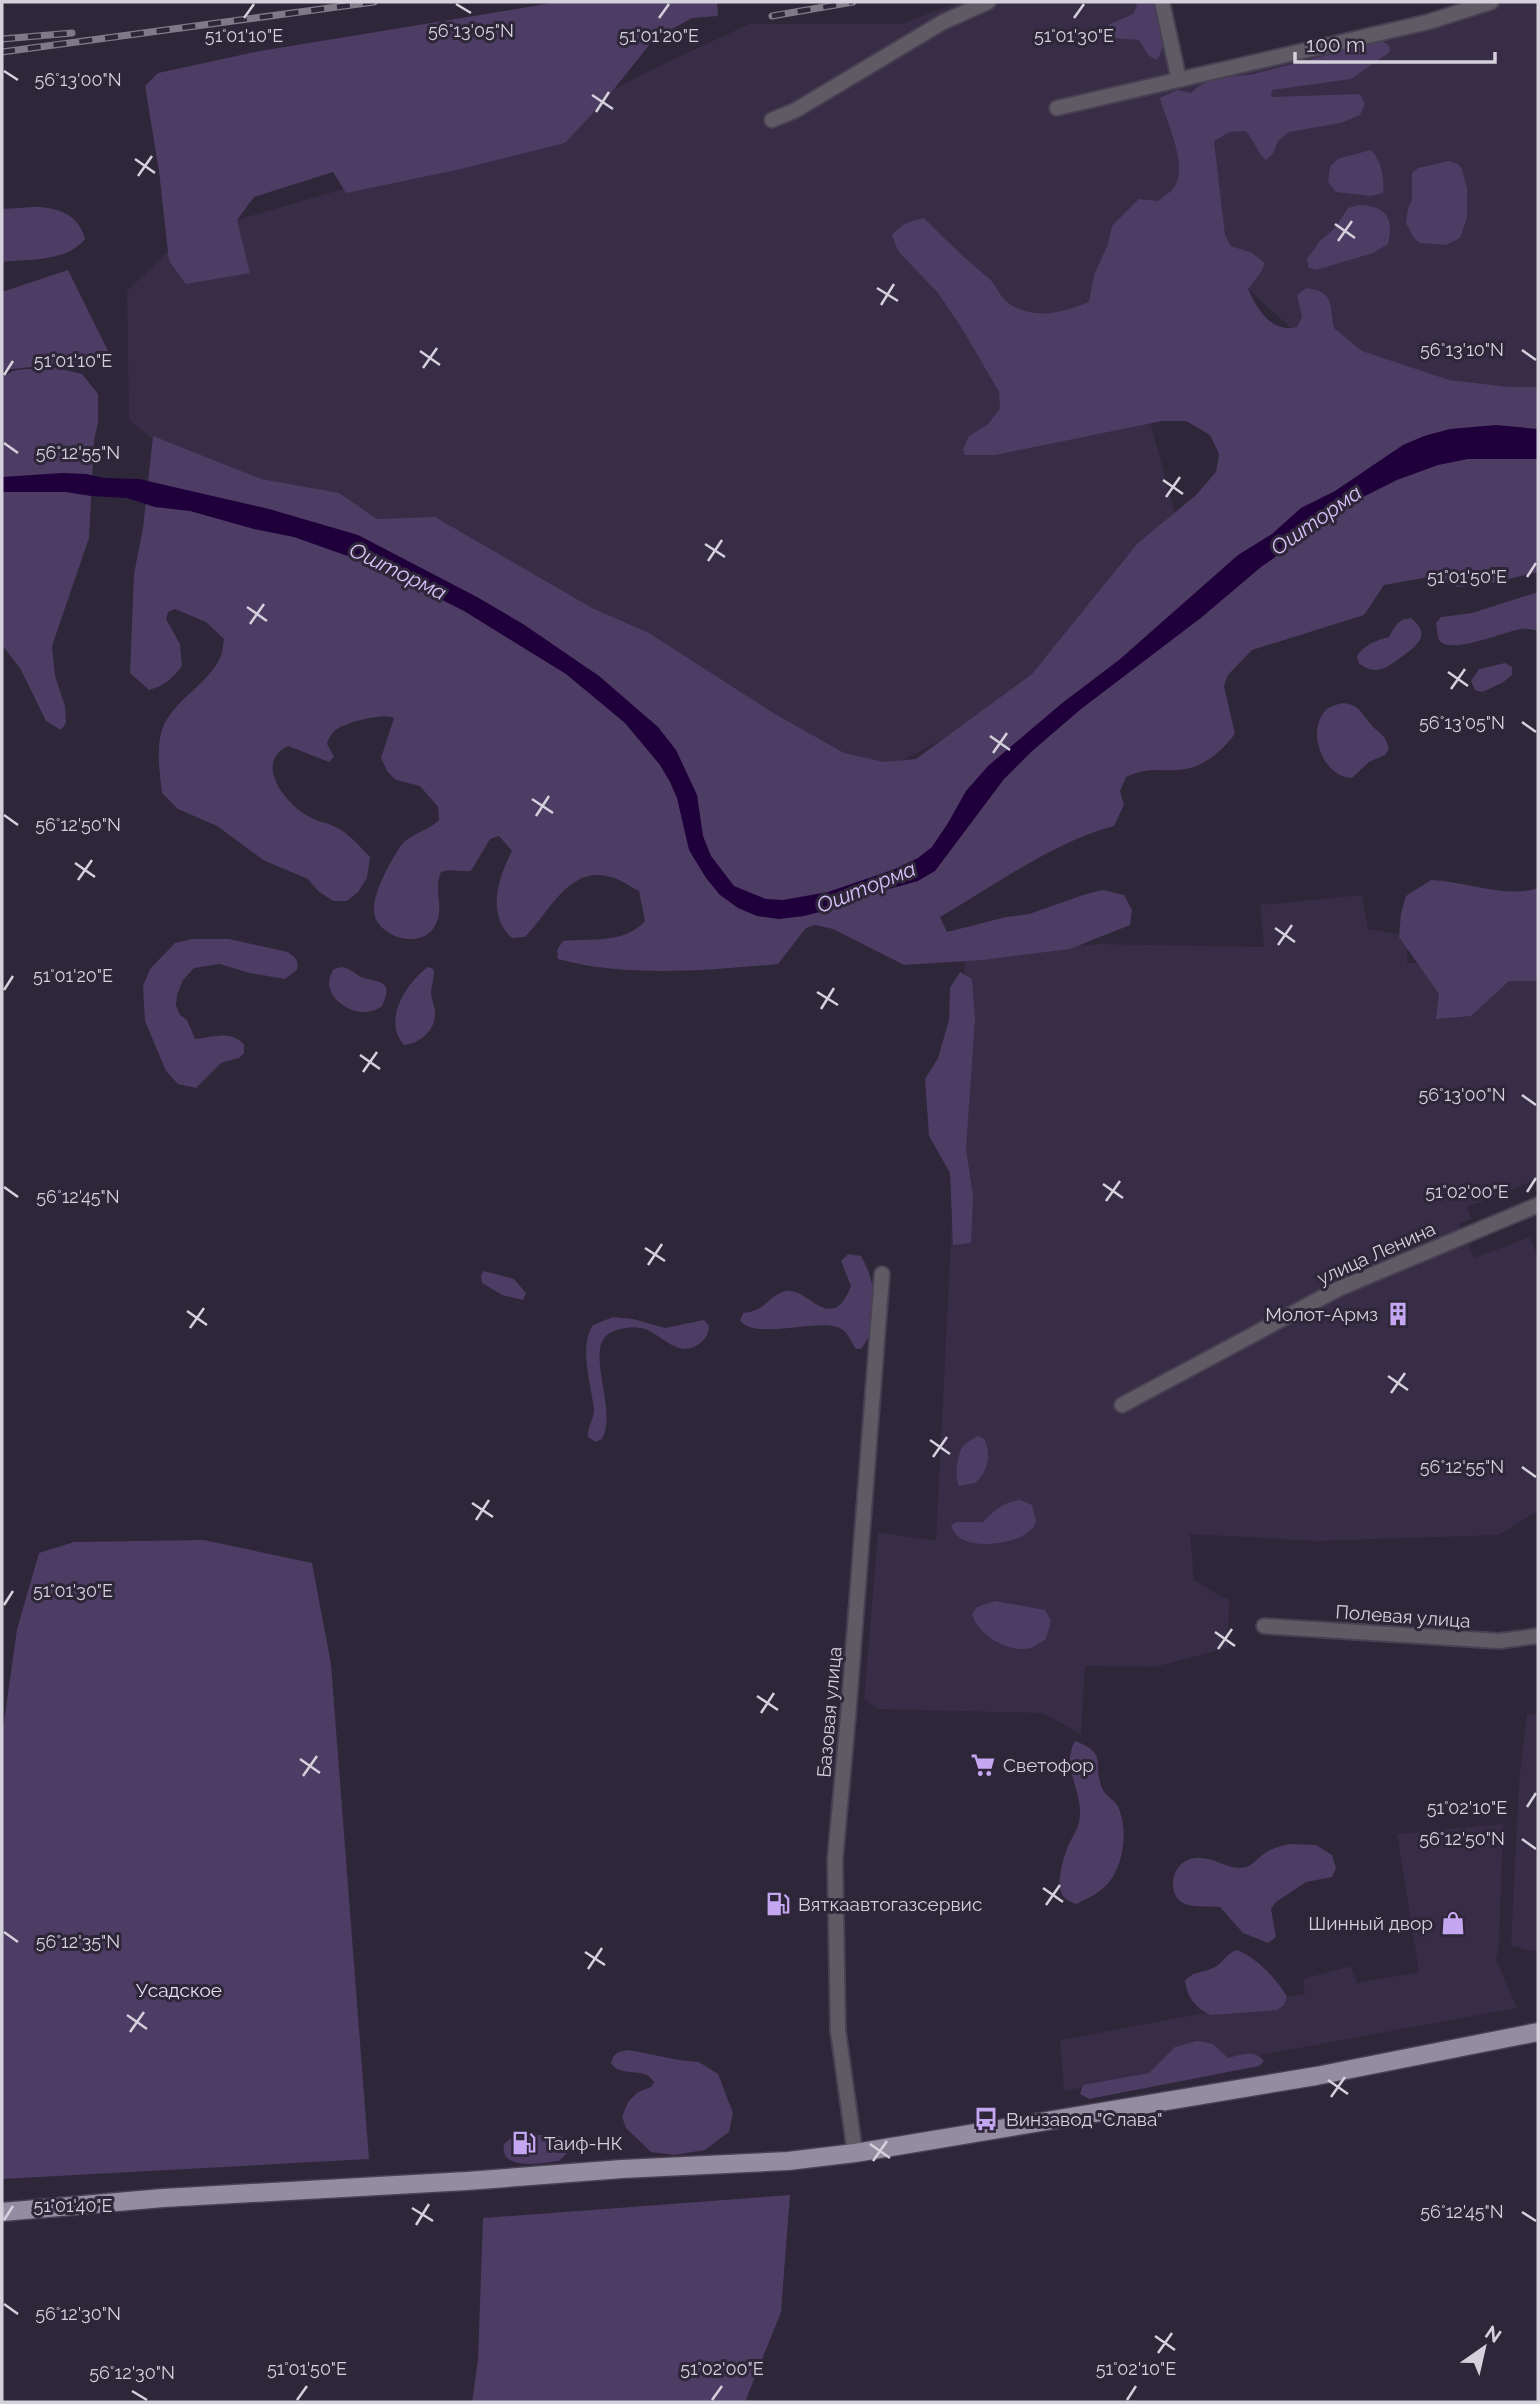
<svg xmlns="http://www.w3.org/2000/svg" width="1540" height="2404" font-family="Raleway,sans-serif">
<rect width="100%" height="100%" fill="#2e2639"/>
<g fill="#372d46">
<polygon points="959,2 1159,2 1179,80 1491,2 1538,2 1538,417 1336,370 1206,250 1129,344 1176,517 1040,687 879,773 203,479 129,420 127,291 185,235 521,137 651,70 749,24 902,24"/>
<polygon points="1362,895 1368,929 1408,936 1407,963 1538,962 1538,1179 1467,1207 1471,1219 1459,1224 1474,1258 1530,1237 1538,1258 1538,1511 1499,1535 1318,1541 1190,1534 1194,1580 1224,1598 1229,1599 1228,1648 1155,1667 1085,1666 1081,1734 1042,1713 878,1709 864,1699 878,1532 936,1541 965,954 1099,944 1264,947 1260,905"/>
<polygon points="1527,1714 1538,1715 1538,1952 1511,1946 1519,1782"/>
<polygon points="1503,1824 1499,1945 1496,1959 1517,2008 1064,2091 1060,2040 1305,1994 1303,1979 1351,1966 1357,1983 1419,1972 1397,1834"/>
</g>
<g fill="#4d3c63">
<polygon points="558,2 717,2 718,16 692,18 654,39 607,98 565,143 461,169 346,193 333,172 254,197 237,220 250,273 186,284 169,261 159,171 145,86 158,73 260,51"/>
<path d="M1135 2H1157C1163 17 1168 48 1156 60L1148 55 1139 40 1113 38 1105 33 1108 25 1133 14 1137 6Z"/>
<path d="M1382 41 1389 45 1390 52 1351 79 1272 90 1271 97 1360 94 1365 104 1360 115 1340 123 1289 132 1278 141 1273 154 1266 160C1256 152 1255 140 1245 131L1230 132 1214 141 1225 235 1231 246 1252 253 1265 263 1261 272 1248 289C1258 310 1271 333 1297 327L1302 317 1297 295 1306 288C1335 292 1329 304 1334 328L1362 351 1449 380 1509 387H1538V572L1492 583 1458 587 1429 577 1384 585 1364 615 1252 650 1228 675 1224 686 1235 734C1222 750 1207 765 1186 769 1161 773 1152 765 1126 777L1120 791 1124 805 1114 826C1051 843 996 885 940 917L947 932 1006 917 1029 914 1086 894 1103 890 1124 895 1132 910 1130 925 1070 949 983 960 904 965 833 929 815 925 806 928 778 964C709 970 626 978 558 959L557 950 563 941C592 938 624 944 645 921L639 891C631 887 623 881 614 878 570 862 550 912 525 937L512 938C486 915 498 878 512 851L499 836 490 839 471 871C460 872 450 868 441 872 432 892 447 909 433 929 418 948 383 938 375 917 369 899 390 862 400 847 409 834 428 831 439 820L438 807 420 786 396 780 387 771 381 758 394 718C382 713 348 722 337 729 331 733 329 738 327 744L334 757 329 762 288 746C254 763 284 801 306 815 317 822 331 823 341 830 352 837 361 848 370 857L367 878 358 892 347 901H333L318 891 308 879 263 860 217 826 178 809 162 793C160 775 157 756 160 738 166 702 207 688 221 656 223 651 223 644 224 639L206 622 175 609 168 612 166 619 180 644 182 666C172 679 164 686 149 690L130 673 134 574 143 528 153 436 261 479 339 493 377 519 435 517 592 608 649 633 775 714 844 753 884 762 916 759 1032 674 1137 544 1196 495 1216 472 1219 454 1210 435 1186 421H1162L995 455H965L963 449 969 436 988 424 1000 409 999 392 963 330 938 293 898 251 892 235C902 224 909 221 924 218 945 239 965 259 987 277 996 283 999 296 1007 302 1032 321 1062 313 1089 302L1094 275 1108 244 1112 226 1139 199 1158 201C1162 197 1168 194 1172 190 1191 169 1166 122 1160 98L1177 90 1191 93C1207 77 1228 76 1250 75Z"/>
<path d="M1371 150C1381 160 1385 179 1383 193L1371 196 1336 192 1328 182 1330 166 1340 158Z"/>
<polygon points="1449,161 1458,164 1462,169 1467,188 1467,218 1460,238 1446,245 1420,243 1414,238 1406,223 1408,208 1412,200 1412,173 1418,168"/>
<path d="M1359 205C1387 206 1394 218 1388 244L1373 253 1316 270 1309 268 1307 259 1320 241 1335 228 1348 208Z"/>
<path d="M34 207C57 207 79 214 85 239 67 262 29 259 2 262V209Z"/>
<polygon points="68,270 112,359 2,370 2,292"/>
<polygon points="53,367 82,374 98,394 98,423 94,440 89,538 52,646 55,676 65,706 66,723 61,730 46,721 20,668 2,645 2,376 16,370"/>
<path d="M1538 592V631C1533 630 1527 628 1521 629 1506 631 1449 656 1439 640 1437 635 1437 628 1436 623L1441 617 1472 613Z"/>
<path d="M1411 618C1431 634 1419 644 1403 656 1394 662 1386 670 1374 670 1369 670 1364 666 1359 664L1357 656C1365 644 1377 640 1389 637 1395 626 1398 619 1411 618Z"/>
<polygon points="1505,663 1512,667 1512,675 1502,683 1482,692 1475,690 1471,681 1479,669"/>
<path d="M1343 703C1359 705 1360 711 1369 722 1378 734 1385 732 1389 749L1385 755 1369 762 1352 778C1322 777 1305 729 1327 709 1331 706 1338 704 1343 703Z"/>
<path d="M1431 880C1466 881 1505 899 1538 888V981H1509L1471 1016 1436 1019 1439 994 1399 937 1401 913 1406 896Z"/>
<path d="M193 939H229L288 952C296 958 299 960 297 970L285 979 249 973 220 964 194 968 183 980 177 995 176 1005 180 1015 187 1020 195 1039C214 1037 229 1030 244 1044V1053L239 1058 221 1063 196 1088 178 1084 166 1071 145 1021 143 986 150 969 175 943Z"/>
<path d="M341 967C350 968 354 973 361 977 378 983 395 979 382 1006 359 1025 314 995 334 969Z"/>
<path d="M428 967 432 968 434 971C434 979 431 986 431 994 432 1001 436 1009 435 1016 434 1031 419 1044 404 1045 382 1021 406 983 428 967Z"/>
<polygon points="960,972 972,979 975,1019 966,1149 973,1196 971,1243 953,1245 950,1173 929,1136 925,1079 938,1058 949,1020 950,988"/>
<path d="M848 1254 861 1256C877 1283 881 1324 861 1349H856C852 1343 848 1334 843 1330 824 1315 759 1342 740 1321L743 1313C767 1311 768 1295 786 1291 808 1286 831 1337 851 1286L841 1261Z"/>
<polygon points="484,1271 514,1279 526,1293 523,1300 502,1295 482,1283 481,1275"/>
<path d="M613 1317 633 1319 665 1328 704 1320 709 1326C709 1333 705 1340 699 1344 677 1360 661 1332 641 1328 631 1326 619 1328 610 1333 583 1348 619 1411 602 1439L596 1442 588 1437C587 1427 594 1419 594 1410 592 1386 578 1347 593 1325Z"/>
<path d="M978 1436 984 1439C992 1454 988 1472 975 1483L959 1486C954 1478 957 1455 963 1446 967 1442 972 1439 978 1436Z"/>
<path d="M1020 1500 1032 1505 1036 1521 1034 1527C1028 1532 1023 1537 1015 1539 996 1546 957 1549 951 1525L956 1522H983C995 1510 1003 1502 1020 1500Z"/>
<polygon points="204,1540 312,1563 331,1664 369,2159 2,2179 2,1736 17,1629 39,1553 74,1542"/>
<path d="M995 1601 1045 1610 1051 1621 1046 1639C1042 1641 1036 1646 1031 1648 1010 1654 977 1635 972 1614L977 1607Z"/>
<path d="M1075 1741C1109 1754 1092 1762 1102 1788 1105 1796 1116 1800 1119 1809 1129 1832 1123 1874 1101 1890 1094 1896 1085 1899 1077 1904 1070 1902 1063 1899 1061 1892 1057 1881 1063 1859 1067 1849 1071 1837 1080 1829 1080 1814 1081 1789 1061 1765 1075 1741Z"/>
<path d="M1288 1844 1316 1845 1332 1855 1336 1868 1332 1877 1306 1882 1276 1902 1271 1909 1276 1937 1268 1943 1243 1933 1220 1907C1210 1906 1192 1908 1183 1903 1168 1895 1171 1870 1184 1862 1206 1848 1228 1873 1246 1867 1254 1865 1260 1855 1268 1851 1273 1848 1282 1846 1288 1844Z"/>
<path d="M1237 1950C1256 1957 1277 1979 1287 1997L1284 2005 1277 2010 1211 2015C1196 2009 1187 1997 1185 1981 1194 1970 1204 1973 1215 1967 1224 1962 1226 1953 1237 1950Z"/>
<path d="M1197 2041 1213 2044 1228 2058C1241 2055 1254 2049 1264 2061L1259 2066 1089 2099 1080 2094 1083 2085 1149 2073 1175 2047Z"/>
<path d="M629 2050 679 2060 699 2062 718 2074 733 2113 729 2132 705 2150 674 2155 651 2152 626 2128 622 2117 628 2102 638 2092 651 2087 654 2082C644 2065 621 2079 611 2063 614 2052 619 2051 629 2050Z"/>
<path d="M554 2134C565 2136 569 2143 567 2153L559 2161C543 2163 499 2172 504 2144L512 2137Z"/>
<polygon points="790,2195 781,2312 745,2402 472,2402 478,2360 483,2218"/>
</g>
<polygon fill="#20003b" points="1496,425 1538,429 1538,459 1468,459 1438,465 1397,480 1353,502 1261,567 1202,617 1081,709 1031,752 1004,779 935,871 918,881 871,894 847,905 804,916 779,919 757,916 738,908 720,895 706,878 689,850 677,798 670,782 660,765 625,723 566,674 464,611 373,565 294,537 254,529 190,511 155,507 127,498 91,496 66,492 2,492 2,477 62,473 86,474 104,478 139,479 269,509 358,535 477,597 523,624 599,676 658,727 676,750 697,795 703,836 711,856 734,886 766,899 783,900 828,892 895,869 918,858 932,847 948,823 966,791 988,766 1061,704 1119,660 1238,555 1272,534 1301,508 1335,491 1403,445 1424,436 1450,429"/>
<g fill="none" stroke-linecap="round" stroke-linejoin="round">
<g stroke="#494153" stroke-width="18">
<g id="minor">
<polyline points="1162,2 1179,80"/>
<polyline points="1057,108 1428,22 1491,2"/>
<polyline points="772,120 796,110 943,22 988,2"/>
<polyline points="1122,1405 1338,1289 1538,1205"/>
<polyline points="1264,1626 1499,1641 1538,1636"/>
<polyline points="855,2153 838,2031 835,1860 848,1717 882,1274"/>
</g>
</g>
<g stroke="#494153" stroke-width="21">
<polyline id="major" points="2,2212 163,2198 467,2181 622,2169 788,2161 855,2153 1316,2076 1538,2032"/>
</g>
<use href="#minor" stroke="#5f5b65" stroke-width="14"/>
<use href="#major" stroke="#948ca0" stroke-width="18"/>
<g stroke="#7f7988" stroke-width="7">
<g id="rail">
<polyline points="772,16 853,2"/>
<polyline points="2,39 72,33"/>
<polyline points="2,52 374,2"/>
</g>
</g>
<use href="#rail" stroke="#2e2639" stroke-width="4.5" stroke-dasharray="13" stroke-linecap="butt"/>
</g>
<path fill="none" stroke="#d4d0dc" stroke-width="2.5" d="M456 4 471 13M244 18 254 4M659 18 669 4M1074 18 1084 4M4 71 18 80M592 95 613 109M596 112 609 92M135 159 155 173M138 176 152 156M1335 224 1355 238M1338 241 1352 221M877 288 898 301M881 305 894 284M1522 350 1536 360M420 351 440 365M423 368 437 348M4 375 13 361M4 443 18 453M1163 480 1183 494M1166 497 1180 477M705 544 725 557M708 561 722 540M1527 577 1536 563M247 607 267 621M250 624 264 604M1448 672 1468 686M1451 689 1465 669M1522 722 1536 732M990 736 1010 750M993 753 1007 733M532 799 553 813M4 815 18 825M536 816 549 796M75 863 95 877M78 880 92 860M1275 928 1295 942M1278 945 1292 925M4 990 13 976M817 992 838 1005M821 1009 834 988M360 1055 380 1069M363 1072 377 1052M1522 1095 1536 1105M1103 1184 1123 1198M4 1187 18 1197M1527 1192 1536 1178M1106 1201 1120 1181M645 1248 665 1261M648 1265 662 1244M187 1311 207 1325M190 1328 204 1308M1388 1376 1408 1390M1391 1393 1405 1373M930 1440 950 1454M933 1457 947 1437M1522 1467 1536 1477M472 1503 493 1517M476 1520 489 1500M4 1605 13 1591M1215 1632 1235 1646M1218 1649 1232 1629M757 1696 778 1710M761 1713 774 1693M300 1759 320 1773M303 1776 317 1756M1527 1807 1536 1793M1522 1839 1536 1849M1043 1888 1063 1902M1046 1905 1060 1885M4 1932 18 1942M585 1952 605 1965M588 1969 602 1948M127 2015 147 2029M130 2032 144 2012M1328 2080 1348 2094M1331 2097 1345 2077M870 2144 890 2158M873 2161 887 2141M412 2208 433 2221M1522 2212 1536 2221M4 2220 13 2206M416 2225 429 2204M4 2304 18 2314M1155 2336 1175 2350M1158 2353 1172 2333M132 2391 147 2400M297 2400 307 2386M712 2400 722 2386M1127 2400 1136 2386"/>
<defs>
<g id="building-bare" transform="scale(1.89)"><path d="M-4-6H4V6H1V3H-1V6H-4ZM-2.5-4.3h1.7v1.8h-1.7ZM.8-4.3h1.7v1.8H.8ZM-2.5-1h1.7V.8h-1.7ZM.8-1h1.7V.8H.8Z" fill="#c5a7f1" stroke="#2e2639" stroke-width="2.5" paint-order="stroke"/></g>
<g id="supermarket-bare" transform="scale(1.89)"><path d="M-6-5.5h2.5l.6 2H6L4.5 2H-2.5L-4.4-4H-6ZM-1.5 3.2a1.3 1.3 0 1 0 .1 0ZM3 3.2a1.3 1.3 0 1 0 .1 0Z" fill="#c5a7f1" stroke="#2e2639" stroke-width="2.5" paint-order="stroke"/></g>
<g id="fuel-bare" transform="scale(1.89)"><path d="M-5.5-6h7V0h2V4h1.3V-2.5L3-4.5l.8-.8L6-3V5H2.5V1h-1V6h-7ZM-4.2-4.7v3.2H.2V-4.7Z" fill="#c5a7f1" stroke="#2e2639" stroke-width="2.5" paint-order="stroke"/></g>
<g id="shop-bare" transform="scale(1.89)"><path d="M-5-2.5h2.3a2.7 3.5 0 0 1 5.4 0H5L5.5 6h-11ZM-1.5-2.5h3a1.5 2.3 0 0 0-3 0Z" fill="#c5a7f1" stroke="#2e2639" stroke-width="2.5" paint-order="stroke"/></g>
<g id="bus-bare" transform="scale(1.89)"><path d="M-5-6H5V4H4V6H2V4H-2V6H-4V4H-5ZM-3.5-4V0h7V-4ZM-3.5 1.2v1.5H-2V1.2ZM2 1.2v1.5H3.5V1.2Z" fill="#c5a7f1" stroke="#2e2639" stroke-width="2.5" paint-order="stroke"/></g>
</defs>
<g fill-rule="evenodd">
<use href="#building-bare" x="1398" y="1314"/>
<use href="#supermarket-bare" x="983" y="1765"/>
<use href="#fuel-bare" x="778" y="1904"/>
<use href="#shop-bare" x="1453" y="1923"/>
<use href="#bus-bare" x="986" y="2119"/>
<use href="#fuel-bare" x="524" y="2143"/>
</g>
<g text-anchor="middle" dominant-baseline="central" stroke-width="6" stroke-linejoin="round" paint-order="stroke">
<g font-size="19" fill="#d4d0dc" stroke="#2e2639">
<text transform="translate(1376 1253) rotate(-24)">улица Ленина</text>
<text transform="translate(1403 1616) rotate(4)">Полевая улица</text>
<text transform="translate(829 1712) rotate(-85)">Базовая улица</text>
</g>
<g font-size="19" fill="#d4d0dc" stroke="#2e2639" text-anchor="start">
<text x="1378" y="1314" text-anchor="end">Молот-Армз</text>
<text x="1003" y="1765">Светофор</text>
<text x="798" y="1904">Вяткаавтогазсервис</text>
<text x="1433" y="1923" text-anchor="end">Шинный двор</text>
<text x="1006" y="2119">Винзавод "Слава"</text>
<text x="544" y="2143">Таиф-НК</text>
</g>
<g font-size="19" fill="#e4ddf0" stroke="#2e2639">
<text x="179" y="1990">Усадское</text>
</g>
<g font-size="21" font-style="italic" fill="#d9c2fb" stroke="#2e2639">
<text transform="translate(1316 520) rotate(-35)">Ошторма</text>
<text transform="translate(398 571) rotate(26)">Ошторма</text>
<text transform="translate(866 887) rotate(-22)">Ошторма</text>
</g>
</g>
<g font-size="18" text-anchor="middle" fill="#d4d0dc" stroke="#2e2639" stroke-width="6" stroke-linejoin="round" paint-order="stroke">
<text x="471" y="37">56°13'05"N</text>
<text x="244" y="42">51°01'10"E</text>
<text x="659" y="42">51°01'20"E</text>
<text x="1074" y="42">51°01'30"E</text>
<text x="78" y="86">56°13'00"N</text>
<text x="1462" y="356">56°13'10"N</text>
<text x="73" y="367">51°01'10"E</text>
<text x="78" y="459">56°12'55"N</text>
<text x="1467" y="583">51°01'50"E</text>
<text x="1462" y="729">56°13'05"N</text>
<text x="78" y="831">56°12'50"N</text>
<text x="73" y="982">51°01'20"E</text>
<text x="1462" y="1101">56°13'00"N</text>
<text x="1467" y="1198">51°02'00"E</text>
<text x="78" y="1203">56°12'45"N</text>
<text x="1462" y="1473">56°12'55"N</text>
<text x="73" y="1597">51°01'30"E</text>
<text x="1467" y="1814">51°02'10"E</text>
<text x="1462" y="1845">56°12'50"N</text>
<text x="78" y="1948">56°12'35"N</text>
<text x="73" y="2212">51°01'40"E</text>
<text x="1462" y="2218">56°12'45"N</text>
<text x="78" y="2320">56°12'30"N</text>
<text x="307" y="2375">51°01'50"E</text>
<text x="722" y="2375">51°02'00"E</text>
<text x="1136" y="2375">51°02'10"E</text>
<text x="132" y="2379">56°12'30"N</text>
</g>
<rect width="1540" height="2404" fill="none" stroke="#d4d0dc" stroke-width="7"/>
<g transform="translate(1484 2348) rotate(34)" stroke="#2e2639" stroke-width="5" paint-order="stroke">
<path d="M0-5L12 26L0 18L-12 26Z" fill="#d4d0dc"/>
<text y="-10" font-size="19" font-weight="bold" text-anchor="middle" fill="#d4d0dc">N</text>
</g>
<path d="M1295 52v10h200v-10" fill="none" stroke="#d4d0dc" stroke-width="3.5"/>
<text x="1306" y="52" font-size="21" fill="#d4d0dc" stroke="#2e2639" stroke-width="5" paint-order="stroke">100 m</text>
</svg>
